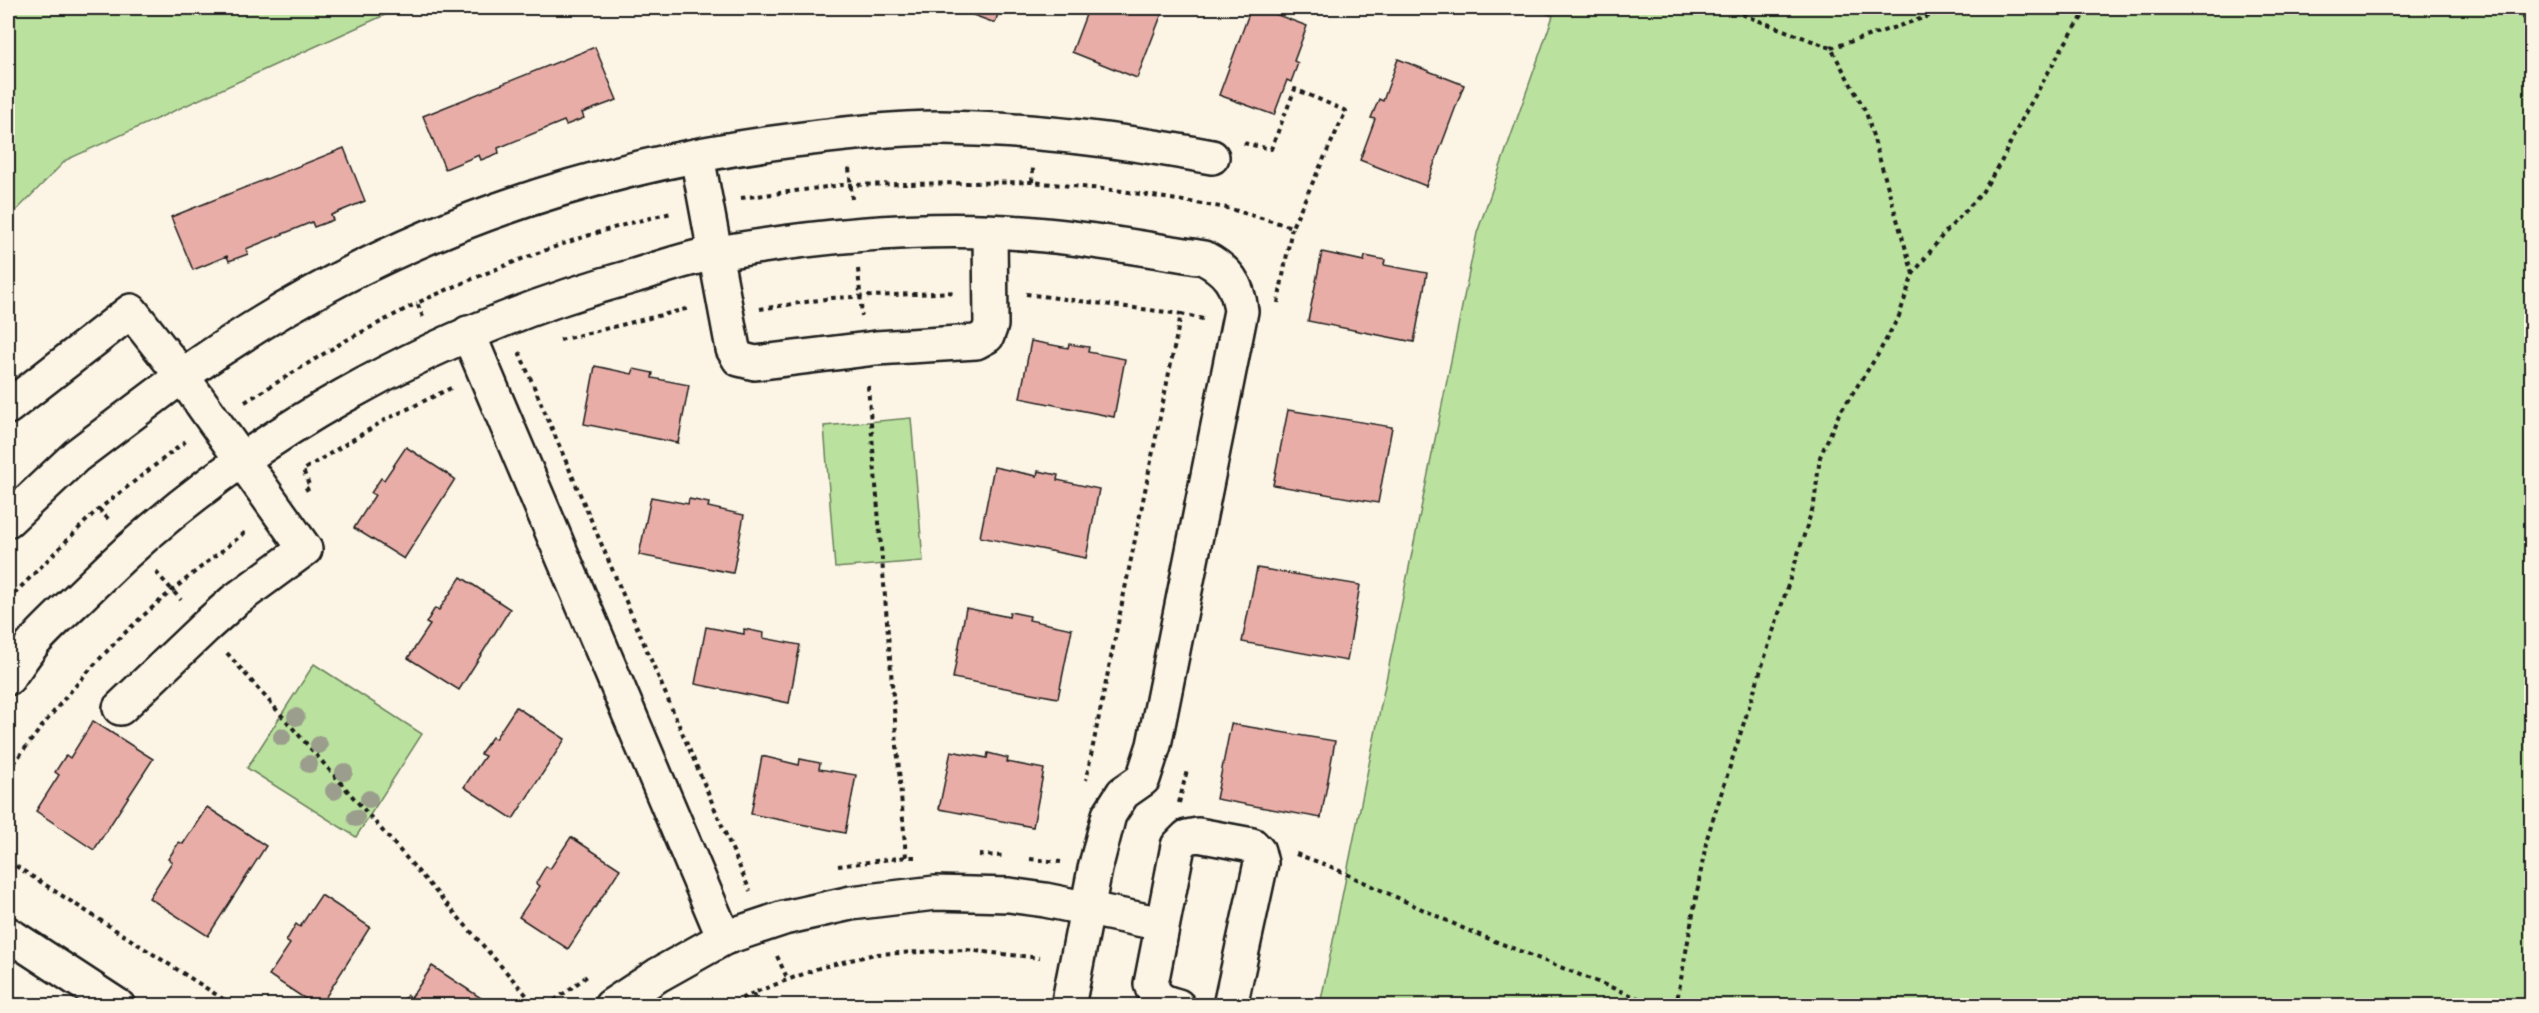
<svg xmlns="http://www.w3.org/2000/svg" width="2539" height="1013" font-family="'Playpen Sans',sans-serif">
<rect width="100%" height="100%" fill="#fcf5e5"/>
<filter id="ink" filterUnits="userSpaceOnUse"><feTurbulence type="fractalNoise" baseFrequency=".0167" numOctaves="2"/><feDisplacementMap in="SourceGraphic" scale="12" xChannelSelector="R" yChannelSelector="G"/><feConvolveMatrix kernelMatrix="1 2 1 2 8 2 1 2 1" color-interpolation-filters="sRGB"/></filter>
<g filter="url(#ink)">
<g fill="#bae29e" stroke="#6b7f5d" stroke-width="1.5">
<polygon points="8,8 400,8 66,160 8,219"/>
<polygon points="1532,8 2531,8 2531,1005 1320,1005 1477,233 1553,16"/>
<polygon points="911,418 923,561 835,568 824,426"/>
<polygon points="314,664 422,734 356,837 247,768"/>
</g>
<g fill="#e8ada7" stroke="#1c1c1c" stroke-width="1.5">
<polygon points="954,8 1000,8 995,23"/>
<polygon points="1083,8 1164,8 1137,78 1072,52 1087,12 1082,10"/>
<polygon points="1251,8 1259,8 1307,26 1294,61 1298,63 1291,82 1287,80 1274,115 1219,95"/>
<polygon points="595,47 617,100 582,113 584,118 566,125 564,121 498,148 499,153 481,160 479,155 445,169 423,116"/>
<polygon points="1398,59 1464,85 1426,186 1360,160 1375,119 1371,118 1379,99 1383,101"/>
<polygon points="344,148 365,201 331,215 333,220 314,227 312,222 246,249 248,254 229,261 227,256 193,270 171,217"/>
<polygon points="1322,252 1364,261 1365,256 1385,260 1384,265 1427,273 1414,342 1308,321"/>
<polygon points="1031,341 1068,348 1069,344 1089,347 1088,352 1125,359 1114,417 1020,398"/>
<polygon points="595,366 632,374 634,369 653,373 652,378 689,385 678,443 584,424"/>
<polygon points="1288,410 1392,427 1378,503 1273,485"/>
<polygon points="406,447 455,479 404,559 354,528 375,495 371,493 381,478 384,480"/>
<polygon points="994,467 1037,476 1038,471 1058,475 1057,480 1099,489 1086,558 980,537"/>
<polygon points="651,497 688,504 689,499 709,503 708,507 744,515 733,573 639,555"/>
<polygon points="1257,568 1360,585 1347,661 1242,642"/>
<polygon points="461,577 510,609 459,690 408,658 430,625 426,623 435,608 439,610"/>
<polygon points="966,608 1009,617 1010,612 1030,616 1029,620 1072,629 1058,698 953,678"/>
<polygon points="706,627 744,634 744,629 764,633 763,638 800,645 789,703 695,684"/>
<polygon points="516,707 565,739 513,819 464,787 485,756 480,754 492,737 495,739"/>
<polygon points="93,721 153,759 94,850 36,811 59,775 55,772 66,755 70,758"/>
<polygon points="1231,724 1335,741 1321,818 1216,799"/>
<polygon points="951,751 987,758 988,753 1008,758 1007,762 1044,769 1033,827 939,809"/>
<polygon points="762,756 799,765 800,759 820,763 819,769 856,775 845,833 751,814"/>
<polygon points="207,807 266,846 208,936 149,898 172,862 168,859 179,842 183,844"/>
<polygon points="571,837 620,869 568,949 519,917 540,886 536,883 546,866 550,869"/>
<polygon points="321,895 370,927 320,1006 316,1006 269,975 290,944 286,941 296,924 300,927"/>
<polygon points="432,966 481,998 476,1006 400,1006 407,995 411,998"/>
<polygon points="888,1000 918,1006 887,1006"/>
</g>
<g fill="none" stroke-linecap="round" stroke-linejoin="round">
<g stroke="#1c1c1c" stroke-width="38">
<g id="minor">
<polyline points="697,156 733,349 739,359 755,363 876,348 976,342 987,336 991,325 990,232"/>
<polyline points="468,333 724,938"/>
<polyline points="8,407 131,311 182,376 76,456 8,520"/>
<path d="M8 678C17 666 25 653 35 641 53 621 74 603 93 584 241 438 433 331 634 276 661 268 689 257 718 253 822 235 939 224 1045 235 1098 240 1151 250 1204 258 1227 270 1238 284 1241 311L1154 745 1143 779 1123 793 1109 815 1095 869 1068 1006"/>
<path d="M120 708 205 627 234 601 305 549 182 376C365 244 571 168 795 140 843 134 893 128 941 128 1034 129 1121 140 1212 157"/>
<polyline points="8,934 118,1006"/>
<polyline points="611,1006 658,975 724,938 784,918 851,903 935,893 1009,895 1045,900 1162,924"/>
<path d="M1178 1006C1163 1002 1155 999 1151 984L1178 846 1187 837 1198 835 1252 845 1258 851 1261 863 1230 1006"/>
</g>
</g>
<g stroke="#1c1c1c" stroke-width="4" stroke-dasharray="4.5 4.5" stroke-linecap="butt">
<polyline points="1606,8 1612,10 1683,8"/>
<polyline points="1725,8 1831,48 1866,112 1913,274"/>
<polyline points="2518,8 2532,30"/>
<polyline points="1831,48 1954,8"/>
<polyline points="849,168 852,199"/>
<polyline points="1032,182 1033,168"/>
<polyline points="741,198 842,185 1032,182 1122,191 1227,208 1292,227 1346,111 1295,89 1271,149 1243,143"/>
<polyline points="858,269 862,316"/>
<polyline points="1026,294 1181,314 1086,780"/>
<polyline points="1278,303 1292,227"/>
<polyline points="760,309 832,298 956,292"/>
<polyline points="1181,314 1203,319"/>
<path d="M423 317 417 303C500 266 584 232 672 213"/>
<polyline points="560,340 690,308"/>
<polyline points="522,353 520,354 750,891"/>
<polyline points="868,386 906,857 915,857"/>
<polyline points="245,402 343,342 417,303"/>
<polyline points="305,490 310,487 303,470 385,420 453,387"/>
<polyline points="99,509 111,522"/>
<polyline points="156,572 181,600"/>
<polyline points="8,600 94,513 186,441"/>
<polyline points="227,653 536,1006"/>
<path d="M8 771C40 728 73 686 111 647 152 604 200 568 247 531"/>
<polyline points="1179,803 1187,770"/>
<polyline points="1296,854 1327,865 1467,930 1638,998 1648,1006"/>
<polyline points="979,855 1005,856"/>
<polyline points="1030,859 1061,862"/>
<polyline points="8,861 234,1006"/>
<polyline points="838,866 906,857"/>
<polyline points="777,956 788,980"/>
<polyline points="547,1006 590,974"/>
<polyline points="725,1006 753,993"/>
<polyline points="758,1006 753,993 819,968 875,954 966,950 1040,958"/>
<polyline points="1676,1006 1707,838 1814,504 1820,457 1839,414 1877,356 1899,316 1913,274 1942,236 1981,194 2001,162 2023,117 2062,48 2088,8"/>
</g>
<use href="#minor" stroke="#fcf5e5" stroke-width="33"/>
</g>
<g fill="#9b9e8c">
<circle cx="296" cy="717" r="9"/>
<circle cx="282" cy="737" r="9"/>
<circle cx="319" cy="745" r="9"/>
<circle cx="309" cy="764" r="9"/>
<circle cx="344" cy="772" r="9"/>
<circle cx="334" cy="791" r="9"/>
<circle cx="369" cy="799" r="9"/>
<circle cx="356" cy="818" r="9"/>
</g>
</g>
<rect width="2539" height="1013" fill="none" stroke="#fcf5e5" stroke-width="30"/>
<rect x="15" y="15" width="2509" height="983" fill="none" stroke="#1c1c1c" stroke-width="2" filter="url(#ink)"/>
</svg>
